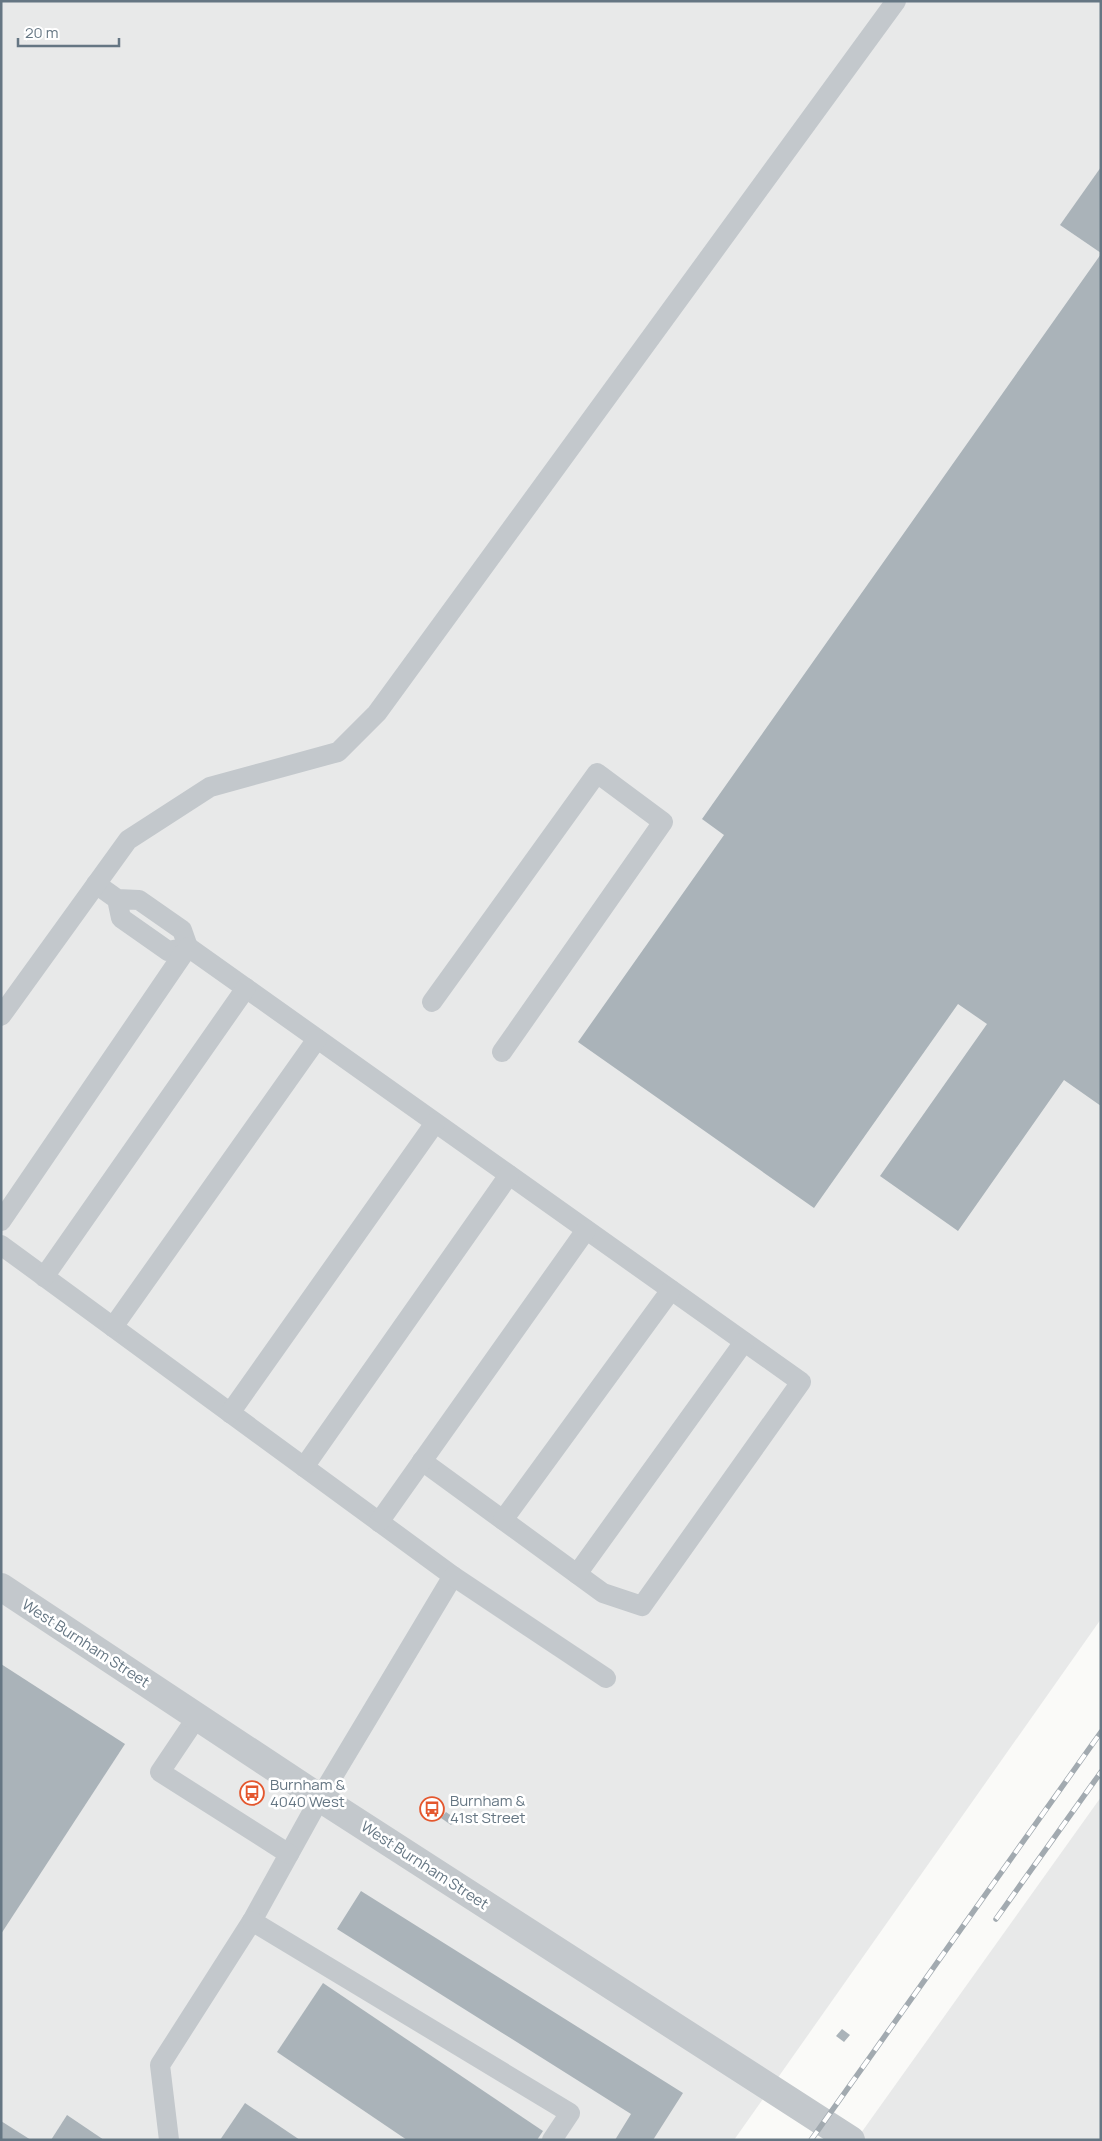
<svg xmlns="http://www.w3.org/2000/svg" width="1102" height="2141" font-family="Manrope,sans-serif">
<rect width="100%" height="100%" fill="#fafaf8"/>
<g fill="#e8e9e9">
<polygon points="1,1 1101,1 1101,1619 734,2140 1,2140"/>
<polygon points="1101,1797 1101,2140 856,2140"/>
</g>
<g fill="#aab3b9">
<polygon points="1101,167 1101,253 1060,225"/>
<polygon points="1101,254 1101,1106 1064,1080 958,1231 880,1176 987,1024 958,1004 814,1208 578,1042 724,835 702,819"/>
<polygon points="1,1664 125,1744 1,1934"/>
<polygon points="446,1812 456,1819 451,1825 441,1818"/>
<polygon points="361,1891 683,2093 653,2140 615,2140 631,2114 337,1929"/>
<polygon points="323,1983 543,2131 537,2140 407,2140 277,2052"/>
<polygon points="842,2029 850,2035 844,2042 836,2036"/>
<polygon points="245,2103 300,2140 220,2140"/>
<polygon points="67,2115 104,2140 51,2140"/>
<polygon points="1,2121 31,2140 1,2140"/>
</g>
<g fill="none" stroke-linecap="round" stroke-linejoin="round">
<g stroke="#c3c8cc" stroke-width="20">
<polyline points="96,884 117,899 139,900 182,930 188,947 168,951 121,918 117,899"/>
<polyline points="432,1002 597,773 663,822 502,1052"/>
<polyline points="1,1016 128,840 210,787 338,752 377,713 896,1"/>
<polyline points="1,1221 188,947 801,1382 642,1606 603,1593 422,1461"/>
<polyline points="1,1245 453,1576 320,1798 252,1921 160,2065 169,2140"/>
<polyline points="44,1277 246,988"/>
<polyline points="113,1327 317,1039"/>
<polyline points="230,1413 435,1123"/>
<polyline points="304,1467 509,1175"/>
<polyline points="503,1520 671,1290"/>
<polyline points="379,1522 586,1230"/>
<polyline points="577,1574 744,1342"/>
<polyline points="453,1576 606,1678"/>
<polyline points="197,1717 160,1772 289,1854"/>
<polyline points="252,1921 570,2113 552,2140"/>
</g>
<polyline stroke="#c3c8cc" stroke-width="28" points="1,1587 320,1798 851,2140"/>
<g stroke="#a2aab0" stroke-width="5.5">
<g id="rail">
<polyline points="996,1919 1101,1772"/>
<polyline points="811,2140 1101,1732"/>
</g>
</g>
<use href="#rail" stroke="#fff" stroke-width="4" stroke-dasharray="11" stroke-linecap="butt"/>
</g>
<defs>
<g id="bus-ring" transform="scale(1.25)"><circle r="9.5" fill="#fff" stroke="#e4572e" stroke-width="1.5"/><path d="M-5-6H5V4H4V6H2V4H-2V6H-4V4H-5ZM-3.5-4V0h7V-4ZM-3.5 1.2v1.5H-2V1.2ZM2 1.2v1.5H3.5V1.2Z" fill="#e4572e"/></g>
</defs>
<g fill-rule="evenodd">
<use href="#bus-ring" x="252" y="1793"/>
<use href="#bus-ring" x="432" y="1809"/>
</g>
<g text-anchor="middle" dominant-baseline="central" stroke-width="5" stroke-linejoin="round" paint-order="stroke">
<g font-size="15" fill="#657683" stroke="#fff">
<text transform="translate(86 1643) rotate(33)">West Burnham Street</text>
<text transform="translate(425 1865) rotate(33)">West Burnham Street</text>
</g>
<g font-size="15" fill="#657683" stroke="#fff" text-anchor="start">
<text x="270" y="1784">Burnham &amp;<tspan x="270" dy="17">4040 West</tspan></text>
<text x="450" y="1800">Burnham &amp;<tspan x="450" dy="17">41st Street</tspan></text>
</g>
</g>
<rect width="1102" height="2141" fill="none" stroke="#657683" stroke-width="5"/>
<path d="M18 38v8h101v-8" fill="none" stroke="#657683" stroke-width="2.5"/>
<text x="25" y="38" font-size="15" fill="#657683" stroke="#ffffff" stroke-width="4" paint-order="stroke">20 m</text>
</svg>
